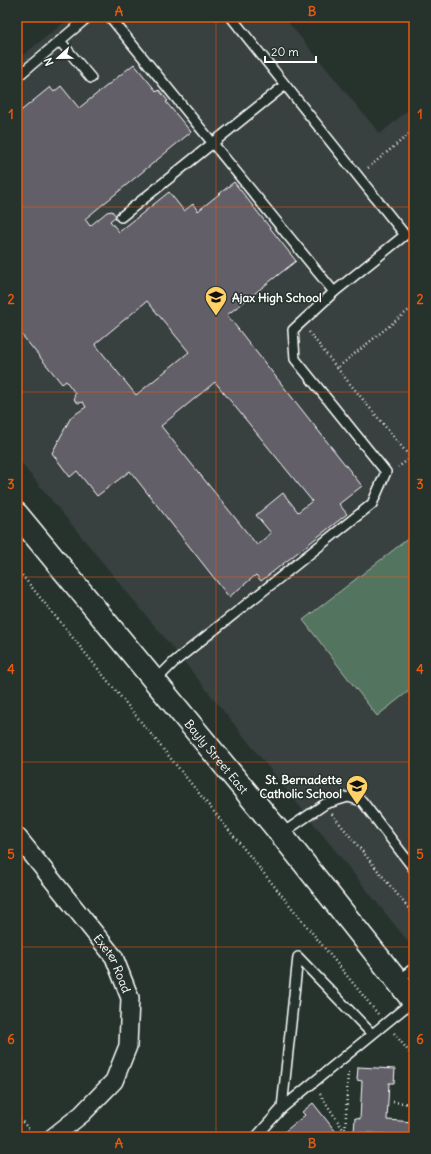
<svg xmlns="http://www.w3.org/2000/svg" width="431" height="1154" font-family="Delius,sans-serif">
<rect width="100%" height="100%" fill="#26332d"/>
<filter id="ink" filterUnits="userSpaceOnUse"><feTurbulence type="fractalNoise" baseFrequency=".025" numOctaves="2"/><feDisplacementMap in="SourceGraphic" scale="8" xChannelSelector="R" yChannelSelector="G"/><feConvolveMatrix kernelMatrix="1 2 1 2 8 2 1 2 1" color-interpolation-filters="sRGB"/></filter>
<g filter="url(#ink)">
<polygon fill="#38403f" points="71,17 284,17 380,134 414,105 414,949 185,663 17,458 17,60"/>
<polygon fill="#52745f" stroke="#a8baaf" points="414,534 414,687 377,716 303,620"/>
<g fill="#635e69" stroke="#fff" fill-rule="evenodd">
<path d="M134 64 157 92 159 90 168 101 166 102 191 132 85 219 90 226 107 212 112 211 116 216 110 221 119 232 169 192 184 211 193 204 198 211 234 182 296 261 227 315 362 486 339 504 347 514 261 581 256 575 229 597 130 471 97 496 77 471 70 477 52 453 71 417 86 407 83 402 79 403 75 401 74 397 75 393 66 381 62 384 17 329V114L50 87 54 92 61 86 79 108ZM147 301 189 352 136 395 95 344ZM215 382 312 501 298 512 283 493 256 515 271 533 257 545 161 426Z"/>
<polygon points="358,1067 395,1069 394,1083 389,1083 387,1120 414,1122 413,1137 386,1137 386,1134 354,1132 355,1118 360,1119 362,1081 357,1080"/>
<polygon points="313,1103 336,1132 329,1137 278,1137 305,1115 302,1112"/>
</g>
<g fill="none" stroke-linecap="round" stroke-linejoin="round">
<g stroke="#fff" stroke-width="12">
<g id="service">
<polyline points="110,17 334,292 293,330 295,359 386,472 372,504 174,662 155,681"/>
<polyline points="231,17 405,235 334,292"/>
<polyline points="60,41 91,78"/>
<polyline points="17,77 88,17"/>
<polyline points="121,217 285,85"/>
<polyline points="281,834 325,804 348,797 362,801 414,869"/>
<polyline points="397,981 414,968"/>
<polyline points="372,1034 298,957 282,1108 413,1001"/>
<polyline points="256,1137 282,1108"/>
</g>
</g>
<g stroke="#fff" stroke-width="20">
<g id="minor">
<path id="s1" d="M17 836 114 957 130 998 128 1046 114 1081 82 1114 53 1137"/>
</g>
</g>
<g stroke="#fff" stroke-width="25">
<g id="secondary">
<path id="s2" d="M17 514 281 834 414 1002"/>
</g>
</g>
<g stroke="#fff" stroke-width="2.5" stroke-dasharray="1 3" stroke-linecap="butt">
<polyline points="368,168 414,130"/>
<polyline points="309,332 337,368 414,306"/>
<polyline points="337,368 411,458 398,467"/>
<polyline points="17,569 378,1014"/>
<polyline points="332,814 414,915"/>
<polyline points="394,1033 414,1058"/>
<polyline points="320,1094 348,1137"/>
<polyline points="393,1102 414,1104"/>
<polyline points="17,1116 29,1129"/>
<polyline points="345,1137 348,1070"/>
</g>
<use href="#service" stroke="#26332d" stroke-width="9"/>
<use href="#minor" stroke="#26332d" stroke-width="17"/>
<use href="#secondary" stroke="#26332d" stroke-width="22"/>
</g>
</g>
<path fill="none" stroke="#e8590c" stroke-width="1" stroke-opacity="0.55" d="M216 17V1137M17 207H414M17 392H414M17 577H414M17 762H414M17 947H414"/>
<defs>
<g id="school-pin" transform="scale(1.15)"><path d="M0 17L-7.5 6A9.5 9.5 0 1 1 7.5 6Z" fill="#ffd166" stroke="#26332d"/><path d="M0-5L7-2L0 1L-7-2ZM-4 1L0 2.5L4 1V4Q0 6-4 4Z" fill="#111"/></g>
</defs>
<g fill-rule="evenodd">
<use href="#school-pin" x="216" y="297"/>
<use href="#school-pin" x="357" y="786"/>
</g>
<g text-anchor="middle" dominant-baseline="central" stroke-width="3" stroke-linejoin="round" paint-order="stroke">
<g font-size="12" font-weight="bold" fill="#fff" stroke="#26332d" text-anchor="start">
<text x="232" y="297">Ajax High School</text>
<text x="342" y="779" text-anchor="end">St. Bernadette<tspan x="342" dy="14">Catholic School</tspan></text>
</g>
<g font-size="12" fill="#fff" stroke="#26332d">
<text stroke="none"><textPath href="#s2" startOffset="314">Bayly Street East</textPath></text>
<text stroke="none"><textPath href="#s1" startOffset="160">Exeter Road</textPath></text>
</g>
</g>
<rect width="431" height="1154" fill="none" stroke="#26332d" stroke-width="44"/>
<g transform="translate(58 58) rotate(248)" stroke="#26332d" stroke-width="3" paint-order="stroke">
<path d="M0-3L7 15L0 10L-7 15Z" fill="#ffffff"/>
<text y="-6" font-size="11" font-weight="bold" text-anchor="middle" fill="#ffffff">N</text>
</g>
<path d="M265 56v6h51v-6" fill="none" stroke="#ffffff" stroke-width="2"/>
<text x="271" y="56" font-size="12" fill="#ffffff" stroke="#26332d" stroke-width="3" paint-order="stroke">20 m</text>
<rect x="22" y="22" width="387" height="1110" fill="none" stroke="#e8590c" stroke-width="1.5"/>
<g font-size="13" text-anchor="middle" font-weight="bold" fill="#e8590c">
<text x="119" y="16">A</text>
<text x="312" y="16">B</text>
<text x="11" y="119">1</text>
<text x="420" y="119">1</text>
<text x="11" y="304">2</text>
<text x="420" y="304">2</text>
<text x="11" y="489">3</text>
<text x="420" y="489">3</text>
<text x="11" y="674">4</text>
<text x="420" y="674">4</text>
<text x="11" y="859">5</text>
<text x="420" y="859">5</text>
<text x="11" y="1044">6</text>
<text x="420" y="1044">6</text>
<text x="119" y="1148">A</text>
<text x="312" y="1148">B</text>
</g>
</svg>
